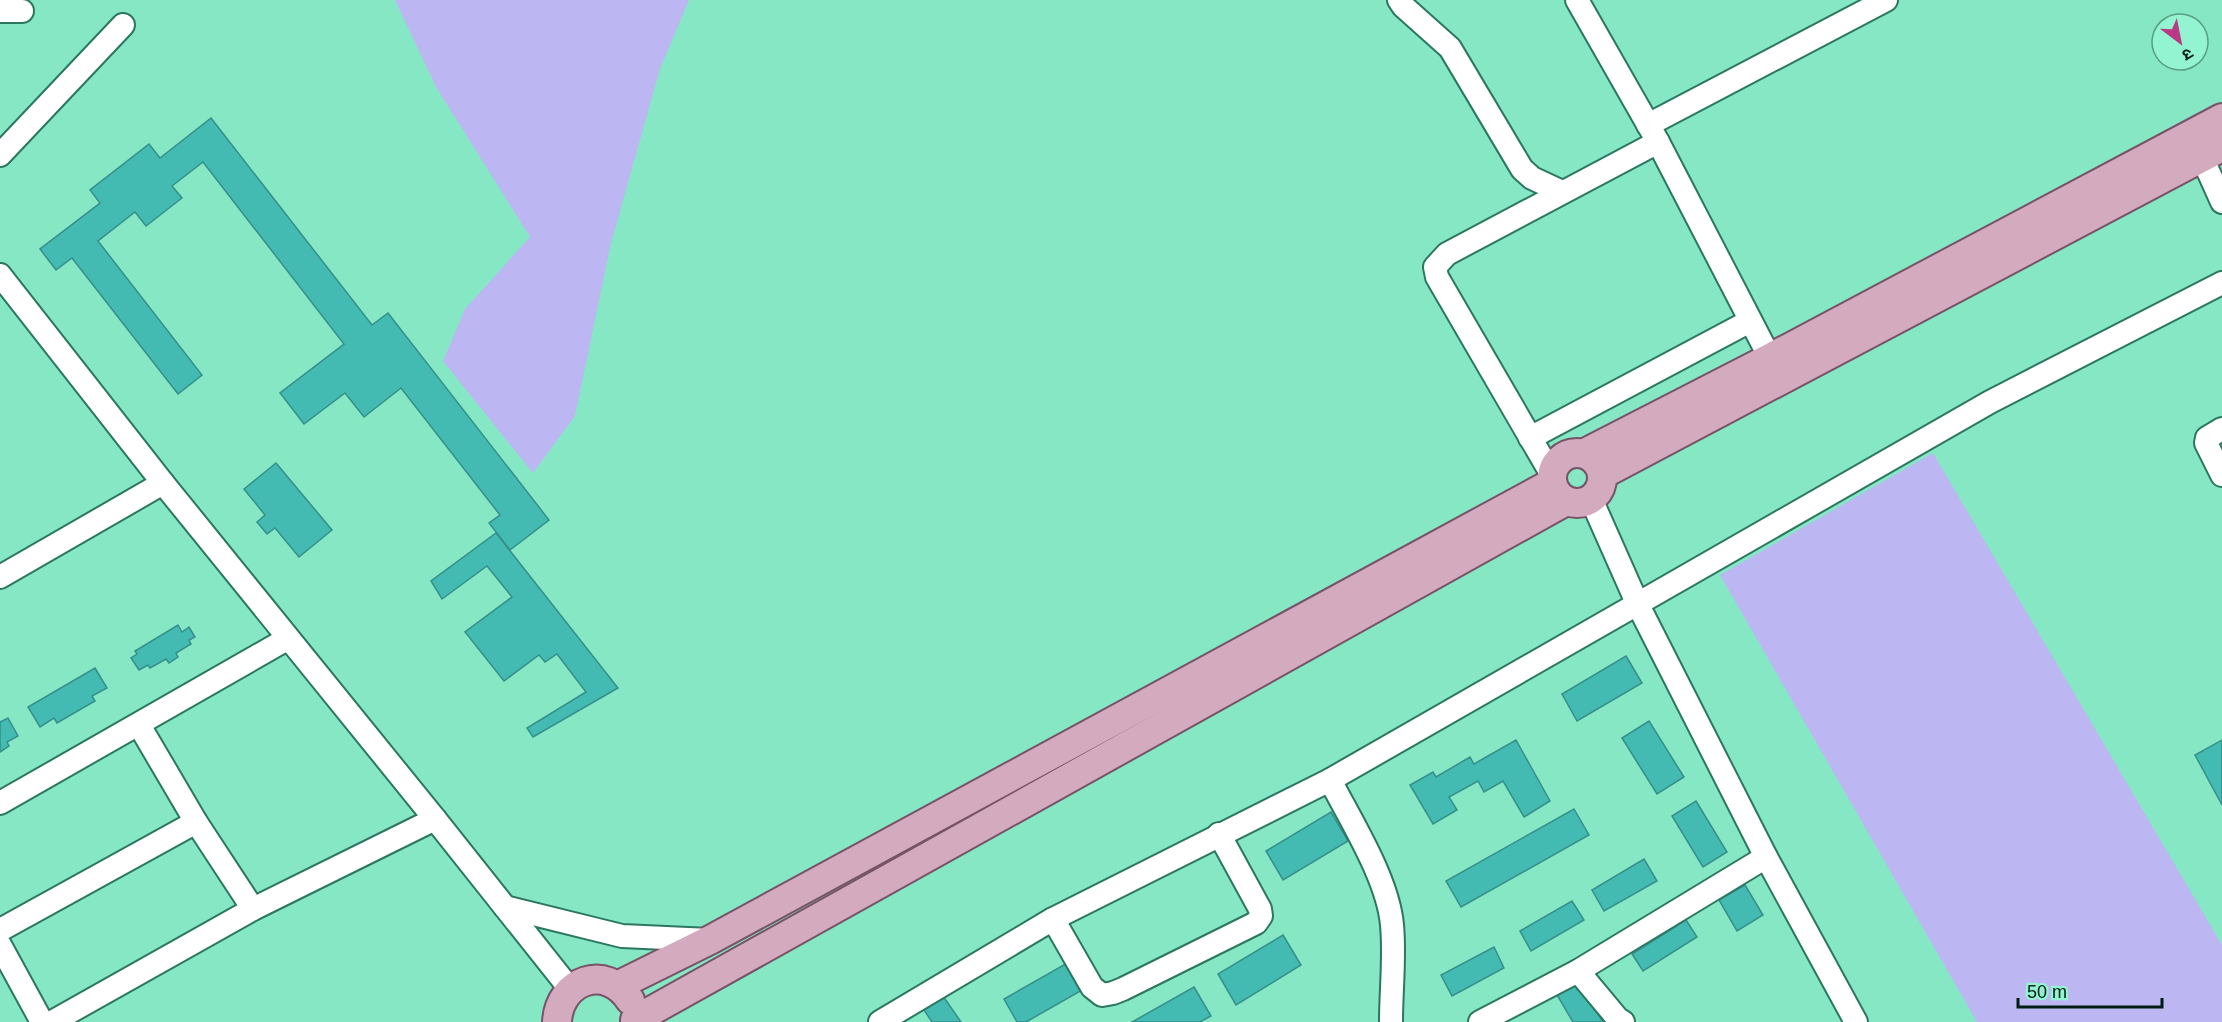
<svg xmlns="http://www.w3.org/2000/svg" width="2222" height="1022" font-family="Arial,'Noto Sans Devanagari',sans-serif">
<rect width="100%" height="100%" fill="#86e7c5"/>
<g fill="#bcb6f3">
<polygon points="395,0 689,0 660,69 611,243 575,416 533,473 443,361 465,309 530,237 436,87"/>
<polygon points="1933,453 2222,945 2222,1022 1977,1022 1720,575"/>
</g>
<g fill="#43bab2" stroke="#368f89" stroke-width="1.5">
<polygon points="211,118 372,325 388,313 549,520 510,550 489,523 500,515 401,388 364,417 345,393 304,424 280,393 344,344 203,162 172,186 182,198 146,226 135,212 98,241 202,375 178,394 72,258 56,270 40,249 100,203 90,190 149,144 160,158"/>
<polygon points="276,463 332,530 299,557 275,528 267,534 257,522 265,515 244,489"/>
<polygon points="496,533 618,688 533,737 527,728 586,692 557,654 545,662 539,655 504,681 465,632 512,597 487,566 442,599 431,581"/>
<polygon points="178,625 182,632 189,627 195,637 189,640 191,644 176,653 178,657 169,663 166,659 150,668 148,665 139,670 131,658 137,654 135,651"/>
<polygon points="1626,656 1642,683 1577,721 1562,694"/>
<polygon points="95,668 107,688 92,696 95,701 57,723 54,718 40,727 28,707"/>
<polygon points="8,718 18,736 7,742 9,746 0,752 0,722"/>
<polygon points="1649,721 1684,777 1657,794 1622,738"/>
<polygon points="1516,740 1550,801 1524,817 1503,781 1484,792 1478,781 1449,797 1457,810 1433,824 1410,785 1433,772 1436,777 1470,757 1474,764"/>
<polygon points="2222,740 2222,805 2195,755"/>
<polygon points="1696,801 1727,852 1703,867 1672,816"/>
<polygon points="1574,809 1589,835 1461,907 1446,881"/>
<polygon points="1331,812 1348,841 1283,880 1266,851"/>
<polygon points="1644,859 1657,881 1604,911 1592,890"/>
<polygon points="1745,885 1763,915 1737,931 1719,900"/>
<polygon points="1572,901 1584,920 1531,951 1520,931"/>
<polygon points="1686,920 1697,937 1643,971 1632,954"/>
<polygon points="1283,935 1301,965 1236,1005 1218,974"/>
<polygon points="1494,947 1504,968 1452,996 1441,975"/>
<polygon points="1069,962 1084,989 1026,1022 1017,1022 1004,999"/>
<polygon points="1578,981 1603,1022 1573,1022 1557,995"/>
<polygon points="1194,987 1211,1016 1200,1022 1132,1022"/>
<polygon points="943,996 961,1022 932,1022 924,1010"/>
</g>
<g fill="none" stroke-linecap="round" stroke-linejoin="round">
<g stroke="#2b775f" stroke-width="26">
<g id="minor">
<polyline points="1399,0 1403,6 1450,48 1522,169 1532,178 1562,192"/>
<polyline points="1577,0 1658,142 1770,358"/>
<polyline points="0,11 22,11"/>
<polyline points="1648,125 1886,0"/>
<polyline points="2196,144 2222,202"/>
<polyline points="0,155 123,25"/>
<polyline points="0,275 163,483 435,819 570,989"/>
<polyline points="2222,429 2207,438 2206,443 2222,475"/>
<polyline points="1530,438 1750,321"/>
<polyline points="1552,475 1437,277 1435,267 1447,254 1658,142"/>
<polyline points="1591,499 1638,605 1766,857 1856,1022"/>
<polyline points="0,577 163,483"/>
<polyline points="139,725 196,822 253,909"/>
<path d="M1330 780C1351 821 1388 879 1392 925 1395 955 1391 991 1391 1022"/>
<polyline points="0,803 287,639"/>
<polyline points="505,907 622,936 710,940"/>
<polyline points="1053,919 1092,987 1102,995 1113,993 1123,989 1256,923 1261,916 1260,909 1219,834"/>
<polyline points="0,930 196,822"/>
<polyline points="0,945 42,1022"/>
<polyline points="1578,971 1618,1019 1623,1022"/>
<polyline points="52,1022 253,909 435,819"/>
<polyline points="880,1022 1053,919 1330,780 1990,402 2222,283"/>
<polyline points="1480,1022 1578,971 1766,857"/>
</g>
</g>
<g stroke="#765366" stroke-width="32">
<g id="major">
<circle cx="1577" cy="478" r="25"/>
<polyline points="1585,453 1770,358 2222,118"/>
<polyline points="1603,474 2222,147"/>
<polyline points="617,986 710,940 1552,483"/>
<polyline points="635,1020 1566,501"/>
<path d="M557 1022C559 980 606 963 630 1000"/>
</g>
</g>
<use href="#minor" stroke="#fff" stroke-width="22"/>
<use href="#major" stroke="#d3aabe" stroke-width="28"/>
</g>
<g transform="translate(2180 42) rotate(148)"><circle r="28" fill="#93f4d1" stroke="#589e85" stroke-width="1.5"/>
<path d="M0-4.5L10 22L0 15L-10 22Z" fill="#ba3984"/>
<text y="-9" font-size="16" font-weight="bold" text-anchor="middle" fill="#001c13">उ</text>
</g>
<path d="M2018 998v9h144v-9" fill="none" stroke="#001c13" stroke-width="3"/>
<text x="2027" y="998" font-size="18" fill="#001c13" stroke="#93f4d1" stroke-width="4.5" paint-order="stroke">50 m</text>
</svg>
